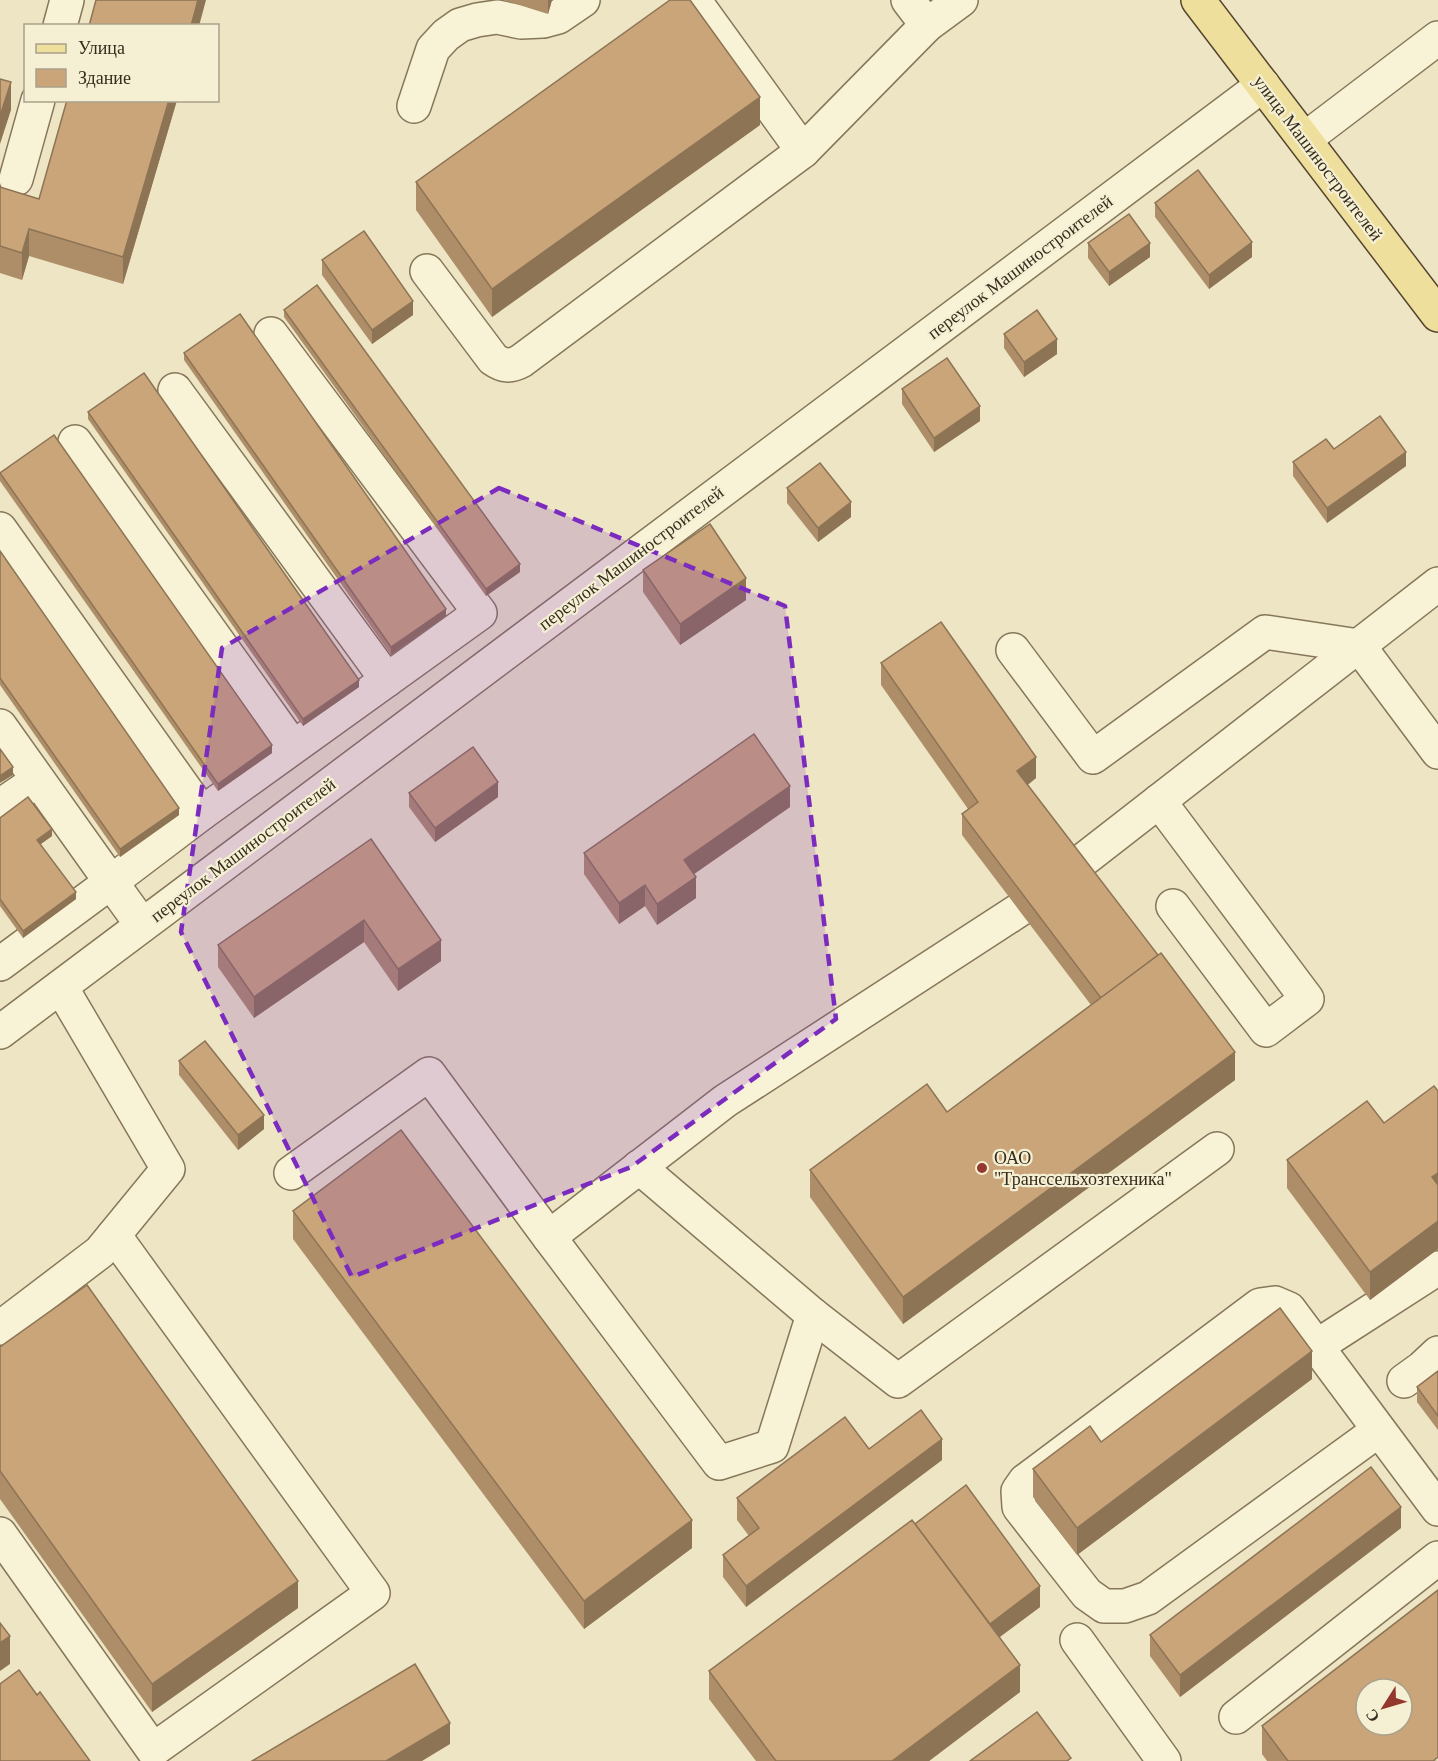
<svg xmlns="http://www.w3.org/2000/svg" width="1438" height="1761" font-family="'Times New Roman',serif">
<rect width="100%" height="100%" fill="#ede5c3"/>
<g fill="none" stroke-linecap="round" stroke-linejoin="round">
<g stroke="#87775a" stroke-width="36">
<g id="minor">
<polyline points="694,0 803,151"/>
<polyline points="908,0 927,25"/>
<polyline points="60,26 67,0"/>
<polyline points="414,106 433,49 446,35 460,25 477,20 497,17 521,22 543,21 558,17 583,0"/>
<polyline points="1305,139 1438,38"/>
<polyline points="16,179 38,100"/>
<path d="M427 271 493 359C503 366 510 367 521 361L803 151 927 25 961 0"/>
<polyline points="175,390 387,680"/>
<polyline points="75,442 293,747"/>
<polyline points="0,529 202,813"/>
<polyline points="1013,650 1093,757 1265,632 1359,646 1438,752"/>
<polyline points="0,726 111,882 0,964"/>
<polyline points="1159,801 1307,999 1266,1030 1173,906"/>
<polyline points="0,806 38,780"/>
<polyline points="142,925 111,882 202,813 480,613 271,334"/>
<polyline points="0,1032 1263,85"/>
<polyline points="639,1167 813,1315 898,1381 1217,1149"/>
<polyline points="291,1173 429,1074 549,1237 719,1463 772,1446 813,1315"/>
<polyline points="549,1237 725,1101 1019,910 1438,584"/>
<polyline points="0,1328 100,1252 168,1169 61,987"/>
<polyline points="1317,1346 1438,1268"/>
<polyline points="1404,1381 1422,1368 1438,1353"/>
<polyline points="1379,1430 1148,1598 1125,1606 1104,1606 1087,1594 1019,1507 1018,1491 1025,1481 1260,1305 1275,1303 1289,1309 1438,1509"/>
<polyline points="0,1534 153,1750 373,1593 114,1235"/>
<polyline points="1077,1640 1164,1761"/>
<polyline points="1236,1717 1438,1558"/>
</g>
</g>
<g stroke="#55452f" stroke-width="36">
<polyline id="major" points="1198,0 1438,315"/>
</g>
<use href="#minor" stroke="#f8f2d6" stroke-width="33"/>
<use href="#major" stroke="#efdf9c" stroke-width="33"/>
</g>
<g fill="#ae8e69">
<polygon points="503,0 552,0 548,14"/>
<polygon points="177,100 123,284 29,256 22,280 0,273 0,187 39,199"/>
<polygon points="760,125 492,317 416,210 416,182"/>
<polygon points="1155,203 1252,257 1209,289 1155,217"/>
<polygon points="1088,243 1150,257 1109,286 1088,258"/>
<polygon points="322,260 413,315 372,344 322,275"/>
<polygon points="284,310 520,572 486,596 284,317"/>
<polygon points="1004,334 1057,354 1024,377 1004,348"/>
<polygon points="184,353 446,616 391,655 184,360"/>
<polygon points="902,389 980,421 934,452 902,404"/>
<polygon points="88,412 359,687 303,726 88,419"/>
<polygon points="1334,449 1406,466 1327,523 1293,476 1293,462"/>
<polygon points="0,473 272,753 218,791 0,481"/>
<polygon points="787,488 851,517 818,542 787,503"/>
<polygon points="0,551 179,815 120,857 0,685"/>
<polygon points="643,570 746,600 680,645 643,592"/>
<polygon points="881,663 1036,778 1028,785 1235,1080 903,1324 810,1197 810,1170 947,1112 1091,1005 962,835 962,814 968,809 881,685"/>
<polygon points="409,793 498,797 435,842 409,807"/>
<polygon points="790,807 694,874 696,898 657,925 645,906 619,924 584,874 584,853"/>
<polygon points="0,818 52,836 40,844 76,899 23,938 0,906"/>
<polygon points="371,839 441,961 398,991 364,942 254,1018 218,967 218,945"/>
<polygon points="179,1061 264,1129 238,1150 179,1075"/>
<polygon points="1438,1091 1438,1249 1370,1300 1287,1188 1287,1160 1384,1123"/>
<polygon points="293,1211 692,1548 584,1629 293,1239"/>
<polygon points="0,1347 298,1608 152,1712 0,1499"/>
<polygon points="1438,1371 1438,1430 1417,1402 1417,1387"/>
<polygon points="1312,1379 1077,1555 1033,1497 1033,1469 1101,1442"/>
<polygon points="942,1460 746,1607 723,1577 723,1555 749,1536 737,1520 737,1498"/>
<polygon points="915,1524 1040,1607 1000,1637 1020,1692 929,1761 756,1761 709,1699 709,1671"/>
<polygon points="1401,1528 1180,1697 1150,1656 1150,1635"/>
<polygon points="1262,1726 1438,1761 1267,1761 1262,1754"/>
</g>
<g fill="#8d7455">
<polygon points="198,0 206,0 199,26 191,26"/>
<polygon points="548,0 552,0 548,14"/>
<polygon points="11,82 11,110 0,144 0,116"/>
<polygon points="760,97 760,125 492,317 492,289"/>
<polygon points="169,100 177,100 123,284 123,257"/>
<polygon points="29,229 29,256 22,280 22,253"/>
<polygon points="1252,242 1252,257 1209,289 1209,275"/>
<polygon points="1150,243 1150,257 1109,286 1109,272"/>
<polygon points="413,301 413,315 372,344 372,330"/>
<polygon points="1057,339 1057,354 1024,377 1024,362"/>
<polygon points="980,406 980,421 934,452 934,438"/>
<polygon points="1406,452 1406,466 1327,523 1327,508"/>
<polygon points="851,502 851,517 818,542 818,528"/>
<polygon points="520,564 520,572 486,596 486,589"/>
<polygon points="746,578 746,600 680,645 680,624"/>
<polygon points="446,609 446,616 391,655 391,647"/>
<polygon points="359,680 359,687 303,726 303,719"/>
<polygon points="272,745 272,753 218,791 218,784"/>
<polygon points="1036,757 1036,778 1017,792 1017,771"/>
<polygon points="13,767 13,775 0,783 0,776"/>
<polygon points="498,782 498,797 435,842 435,828"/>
<polygon points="790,786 790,807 684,881 684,860"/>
<polygon points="179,808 179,815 120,857 120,849"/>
<polygon points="52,829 52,836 37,847 37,840"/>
<polygon points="696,877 696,898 657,925 657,904"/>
<polygon points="645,885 645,906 619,924 619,903"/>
<polygon points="76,892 76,899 23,938 23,931"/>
<polygon points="364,920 364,942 254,1018 254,997"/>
<polygon points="441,940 441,961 398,991 398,969"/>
<polygon points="1235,1052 1235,1080 903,1324 903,1297"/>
<polygon points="264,1115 264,1129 238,1150 238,1135"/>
<polygon points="1438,1173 1438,1201 1432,1177"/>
<polygon points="1438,1221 1438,1249 1370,1300 1370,1272"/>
<polygon points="1312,1351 1312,1379 1077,1555 1077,1528"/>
<polygon points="942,1439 942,1460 746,1607 746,1586"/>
<polygon points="1401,1507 1401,1528 1180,1697 1180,1675"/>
<polygon points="692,1520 692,1548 584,1629 584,1601"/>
<polygon points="298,1581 298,1608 152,1712 152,1684"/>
<polygon points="1040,1586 1040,1607 986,1647 986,1626"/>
<polygon points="10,1636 10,1664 0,1671 0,1643"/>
<polygon points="1020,1665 1020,1692 929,1761 892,1761"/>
<polygon points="450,1723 450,1744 422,1761 386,1761"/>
</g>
<g fill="#caa57a" stroke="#8d7455" stroke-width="1.5" fill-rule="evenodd">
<polygon points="96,0 198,0 191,26 89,26"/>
<polygon points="670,0 690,0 760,97 492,289 416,182"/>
<polygon points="0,79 11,82 0,116"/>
<polygon points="67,100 169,100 123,257 29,229 22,253 0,246 0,187 39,199"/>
<polygon points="1198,170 1252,242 1209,275 1155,203"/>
<polygon points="1129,214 1150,243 1109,272 1088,243"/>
<polygon points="364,231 413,301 372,330 322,260"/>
<polygon points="317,285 520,564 486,589 284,310"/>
<polygon points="1037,310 1057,339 1024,362 1004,334"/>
<polygon points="240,314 446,609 391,647 184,353"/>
<polygon points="947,358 980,406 934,438 902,389"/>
<polygon points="144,373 359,680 303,719 88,412"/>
<polygon points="1380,416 1406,452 1327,508 1293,462 1326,439 1334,449"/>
<polygon points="54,435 272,745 218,784 0,473"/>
<polygon points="820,463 851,502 818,528 787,488"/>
<polygon points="710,524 746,578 680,624 643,570"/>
<polygon points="0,551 179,808 120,849 0,678"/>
<polygon points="941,622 1036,757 1017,771 1158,955 1101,998 962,814 978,802 881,663"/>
<polygon points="754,734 790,786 684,860 696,877 657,904 645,885 619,903 584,853"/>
<polygon points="473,747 498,782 435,828 409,793"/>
<polygon points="0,749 13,767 0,776"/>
<polygon points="28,797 52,829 37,840 76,892 23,931 0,899 0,818"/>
<polygon points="371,839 441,940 398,969 364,920 254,997 218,945"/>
<polygon points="1161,953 1235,1052 903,1297 810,1170 927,1084 947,1112"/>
<polygon points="205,1041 264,1115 238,1135 179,1061"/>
<polygon points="1434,1086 1438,1091 1438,1173 1432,1177 1438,1185 1438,1221 1370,1272 1287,1160 1367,1101 1384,1123"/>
<polygon points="401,1130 692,1520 584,1601 293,1211"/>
<polygon points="87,1285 298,1581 152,1684 0,1471 0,1347"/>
<polygon points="1280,1308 1312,1351 1077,1528 1033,1469 1090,1426 1101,1442"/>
<polygon points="1438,1371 1438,1416 1417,1387"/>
<polygon points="921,1410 942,1439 746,1586 723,1555 759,1528 737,1498 845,1417 869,1449"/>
<polygon points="1371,1467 1401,1507 1180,1675 1150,1635"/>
<polygon points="966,1485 1040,1586 990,1624 915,1524"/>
<polygon points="912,1520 1020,1665 892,1761 776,1761 709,1671"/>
<path d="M1438 1590V1757L1433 1761H1288L1262 1726ZM1366 1689H1402V1725H1366Z"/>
<polygon points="0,1623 10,1636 0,1643"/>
<polygon points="415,1664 450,1723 386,1761 252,1761"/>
<polygon points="19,1670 37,1695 40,1692 90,1761 0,1761 0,1684"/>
<polygon points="1037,1712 1071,1758 1067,1761 970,1761"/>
</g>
<path fill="#7b2cbf" fill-opacity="0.2" stroke="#7b2cbf" stroke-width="4.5" stroke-dasharray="12 8" stroke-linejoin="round" d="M499 488 785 606 836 1019 631 1167 352 1277 181 932 222 648Z"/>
<circle fill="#94372c" stroke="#f5efd3" stroke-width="2" cx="982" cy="1168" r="6"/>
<g text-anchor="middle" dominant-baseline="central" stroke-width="4.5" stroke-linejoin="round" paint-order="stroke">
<g font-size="18" fill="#372d1e" stroke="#f5efd3">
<text transform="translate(1318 158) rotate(53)">улица Машиностроителей</text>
<text transform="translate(1020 267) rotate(-37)">переулок Машиностроителей</text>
<text transform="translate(631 558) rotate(-37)">переулок Машиностроителей</text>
<text transform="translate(243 850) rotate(-37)">переулок Машиностроителей</text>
</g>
<g font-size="18" fill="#372d1e" stroke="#f5efd3" text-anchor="start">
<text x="994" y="1158">ОАО<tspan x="994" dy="21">"Транссельхозтехника"</tspan></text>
</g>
</g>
<rect x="24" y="24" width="195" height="78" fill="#f5efd3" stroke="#a9a18b" stroke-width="1.5"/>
<rect x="36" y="44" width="30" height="9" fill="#efdf9c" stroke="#a9a18b" stroke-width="1.5"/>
<text x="78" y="54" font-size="18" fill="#372d1e">Улица</text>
<rect x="36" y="69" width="30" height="18" fill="#caa57a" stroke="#a9a18b" stroke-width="1.5"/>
<text x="78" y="84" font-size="18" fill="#372d1e">Здание</text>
<g transform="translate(1384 1707) rotate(233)"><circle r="28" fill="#f5efd3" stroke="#a9a18b" stroke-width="1.5"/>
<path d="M0-4.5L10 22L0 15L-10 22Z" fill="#94372c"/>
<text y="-9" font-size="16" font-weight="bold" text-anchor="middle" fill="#372d1e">С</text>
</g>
</svg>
